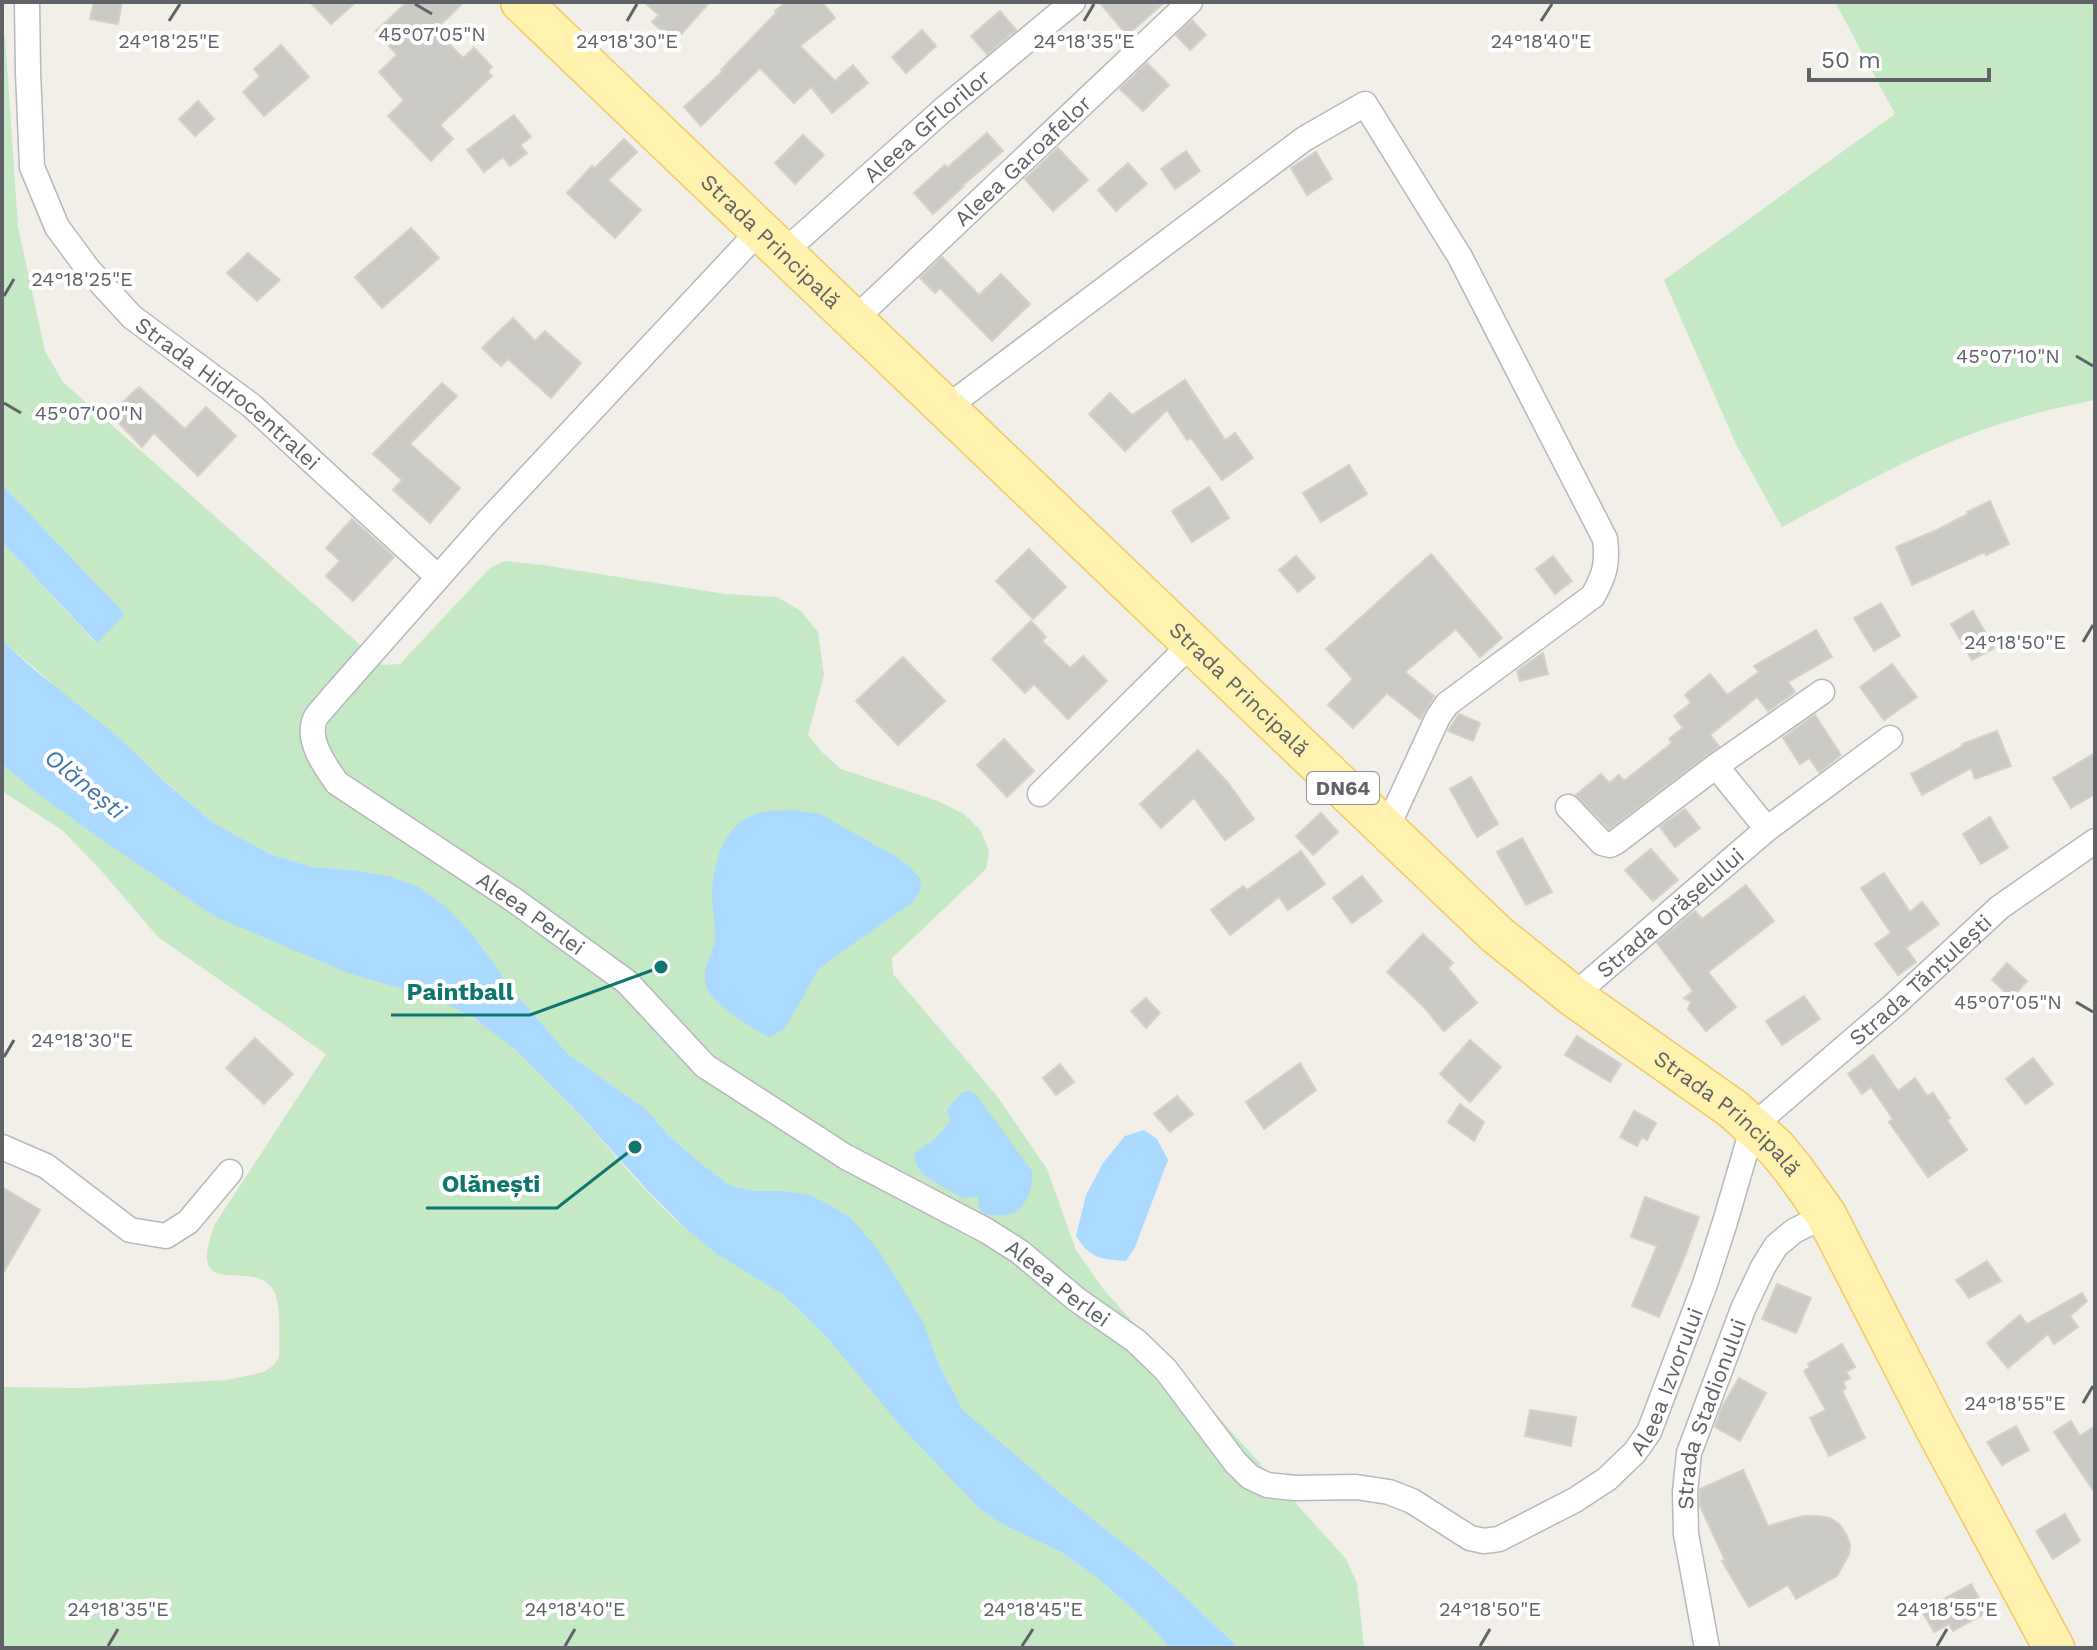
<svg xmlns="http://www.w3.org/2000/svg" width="2097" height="1650" font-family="'Work Sans',sans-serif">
<rect width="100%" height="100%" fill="#f1efe8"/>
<g fill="#c5e8c5">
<path d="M1835 2H2095V400C2049 409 2002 421 1958 439 1897 463 1840 496 1782 527L1736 444 1664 280 1895 114Z"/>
<polygon points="2,32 5,37 18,227 45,351 63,382 383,665 400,664 490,568 505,561 543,565 725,594 777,597 801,611 818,632 824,675 808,735 823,753 841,769 938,801 964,814 981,831 989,851 986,869 892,958 893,974 997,1096 1047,1169 1076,1250 1104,1290 1346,1559 1357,1583 1364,1648 1239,1648 1152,1566 1060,1493 963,1410 940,1367 784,1191 756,1191 731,1186 699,1162 668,1135 647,1110 568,1054 510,987 475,937 387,876 354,870 312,867 272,855 212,822 2,640 2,542 96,643 125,614 2,485"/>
<path d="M2 764 29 787 404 988C415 992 427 995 438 1000 545 1046 602 1157 687 1230 717 1255 753 1271 783 1295 792 1303 801 1312 810 1320L1002 1524 1061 1552 1098 1578 1147 1622 1170 1648H2V1387L80 1388 227 1380 264 1372 274 1365 279 1357C279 1340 282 1301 272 1288 251 1258 184 1304 215 1224L326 1054 158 937 98 867 62 830 2 791Z"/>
</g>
<g fill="#aadaff">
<polygon points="2,485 125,614 97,643 2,542"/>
<polygon points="2,640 30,666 118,737 164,781 212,822 272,855 312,867 354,870 387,876 419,887 445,906 475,937 510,987 568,1054 647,1110 668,1135 699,1162 731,1186 756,1191 784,1191 812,1196 849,1216 877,1248 922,1320 940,1367 963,1410 1060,1493 1152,1566 1239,1648 1170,1648 1147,1622 1098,1578 1061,1552 1002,1524 980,1509 899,1424 830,1341 810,1320 782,1294 717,1254 686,1229 648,1191 572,1106 515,1049 474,1018 437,999 348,973 214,916 98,837 29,787 2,764"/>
<path d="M793 810 820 814 895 856 911 868 920 879 921 890 913 902 833 958 817 971 797 1008 783 1030 768 1037C753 1029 723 1010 713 997 694 975 713 960 715 939 716 924 712 910 712 896 713 865 722 825 756 814 767 810 781 811 793 810Z"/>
<path d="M970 1091 977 1096 1032 1171C1034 1185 1027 1207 1013 1213 1005 1216 993 1215 985 1215L979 1208 978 1196 962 1198C950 1189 924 1180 918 1167 916 1163 915 1159 914 1154L936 1138 950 1121 947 1110 962 1092Z"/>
<path d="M1144 1130 1157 1139 1168 1160 1135 1247 1126 1261C1100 1259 1091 1259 1076 1236L1086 1195 1103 1163 1125 1136Z"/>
</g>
<g fill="#cccac5" stroke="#d6d1c6" stroke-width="2">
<polygon points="94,2 122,2 118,24 90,19"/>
<polygon points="310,2 356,2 331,24"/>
<polygon points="407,2 464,2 435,30 463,58 474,48 492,67 488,72 492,76 440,125 453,139 431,161 388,116 404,100 379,72 397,55 376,31"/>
<polygon points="644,2 710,2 674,42 652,22 659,15"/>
<polygon points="786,2 822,2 835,18 800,46 835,81 853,65 868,83 832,113 811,87 794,103 760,68 701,126 684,107 723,71 721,70 777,12 775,11"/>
<polygon points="1099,2 1165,2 1127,35"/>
<polygon points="1000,11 1016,30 987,54 971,36"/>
<polygon points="1192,20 1206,35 1190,50 1176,35"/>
<polygon points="922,30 936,46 906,73 892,57"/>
<polygon points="281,45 309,77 264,116 243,92 260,76 254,69"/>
<polygon points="1147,63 1169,85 1143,111 1120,89"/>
<polygon points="198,101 214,119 195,136 179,119"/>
<polygon points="514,115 531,137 520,145 527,153 510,166 503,157 484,172 467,150"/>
<polygon points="987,133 1003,151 963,185 964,186 933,214 914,193 945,165 947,168"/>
<polygon points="803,135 824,155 795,184 775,163"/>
<polygon points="624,139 637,152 608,180 641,210 615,238 567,193 592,166 595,168"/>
<polygon points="1058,148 1088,180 1053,211 1025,179"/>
<polygon points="1186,151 1200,171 1175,189 1161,169"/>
<polygon points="1316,152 1332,179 1307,195 1291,168"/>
<polygon points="1128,163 1147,184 1116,211 1098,190"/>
<polygon points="411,228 439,258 382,308 355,277"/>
<polygon points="248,253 280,280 257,301 227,273"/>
<polygon points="942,257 979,295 1001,274 1030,304 992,341 940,288 935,293 920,278"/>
<polygon points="513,318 535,341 545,331 581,363 551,398 508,359 501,366 482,348"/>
<polygon points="1185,380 1225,440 1235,433 1253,458 1222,480 1191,438 1187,440 1167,410 1125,451 1089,414 1110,393 1132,415"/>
<polygon points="442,383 457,396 410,444 460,488 430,523 393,490 402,480 373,454"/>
<polygon points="139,387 185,429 206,407 236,436 198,476 154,433 142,447 110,414"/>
<polygon points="1349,465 1367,494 1321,522 1303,493"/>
<polygon points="1209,487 1229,518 1192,542 1172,511"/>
<polygon points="1990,501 2009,544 1986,555 1985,552 1912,585 1896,547 1937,530 1968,514 1967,512"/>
<polygon points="352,519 394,557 353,601 326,576 340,561 326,548"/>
<polygon points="1029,549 1066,587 1033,619 996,581"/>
<polygon points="1431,554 1502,638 1480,657 1456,629 1405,672 1434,696 1420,719 1387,693 1353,728 1328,705 1353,679 1326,649"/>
<polygon points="1296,556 1315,578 1298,592 1279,570"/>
<polygon points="1553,556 1572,581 1555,594 1536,569"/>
<polygon points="1881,603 1900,636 1874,651 1854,618"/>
<polygon points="1973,611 1994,648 1972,660 1951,624"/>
<polygon points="1031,621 1046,637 1042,641 1070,668 1083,656 1107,681 1068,719 1034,684 1025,693 992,659"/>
<polygon points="1816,630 1832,657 1788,682 1795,692 1768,711 1757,697 1710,735 1719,746 1609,829 1576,795 1601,774 1609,783 1619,775 1624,781 1672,743 1669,739 1683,728 1674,716 1691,703 1685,695 1710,674 1727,695 1759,672 1754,666"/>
<polygon points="1543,653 1548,674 1520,681 1517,671"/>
<polygon points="903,657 945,701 898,745 856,701"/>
<polygon points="1892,664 1917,697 1884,720 1860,687"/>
<polygon points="1459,714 1480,723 1473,741 1448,731"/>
<polygon points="1815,715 1841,755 1819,772 1809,758 1800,764 1783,738"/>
<polygon points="1997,731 2011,766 1975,779 1971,768 1922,795 1911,774 1963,746 1962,744"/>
<polygon points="1004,739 1034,771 1007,797 977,765"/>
<polygon points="1198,750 1228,783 1254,819 1225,840 1194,798 1161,828 1140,804"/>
<polygon points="2095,753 2095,794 2071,808 2053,778"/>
<polygon points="1471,777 1498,824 1477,837 1450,789"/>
<polygon points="1685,809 1700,828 1675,847 1660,827"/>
<polygon points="1321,813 1338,832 1313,855 1296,836"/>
<polygon points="1990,817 2008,848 1981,864 1963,834"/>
<polygon points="1522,838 1552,892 1526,905 1497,852"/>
<polygon points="1651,849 1678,880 1653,901 1625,870"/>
<polygon points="1301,851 1325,884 1288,910 1279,897 1230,935 1211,910 1243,886 1247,890"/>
<polygon points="1884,873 1910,912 1922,902 1939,924 1906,948 1916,962 1898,975 1875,944 1891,933 1861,888"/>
<polygon points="1362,876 1382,901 1352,923 1333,898"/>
<polygon points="1746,885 1774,921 1708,972 1736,1007 1706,1031 1688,1009 1691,1002 1684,998 1693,991 1657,943 1695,911 1702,919"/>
<polygon points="1423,934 1453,963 1448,968 1477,1003 1444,1031 1423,1006 1387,972"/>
<polygon points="2007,963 2027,981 2012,998 1992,980"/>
<polygon points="1804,996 1820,1019 1782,1045 1766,1021"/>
<polygon points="1146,998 1160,1013 1146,1028 1131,1011"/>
<polygon points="1577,1036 1621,1064 1610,1082 1565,1055"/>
<polygon points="255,1038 293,1074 264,1104 226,1068"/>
<polygon points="1470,1040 1501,1067 1470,1102 1440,1074"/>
<polygon points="1873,1055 1898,1091 1915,1078 1927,1096 1933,1093 1950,1118 1947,1120 1967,1150 1928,1177 1889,1122 1893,1119 1871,1087 1862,1094 1848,1074"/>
<polygon points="2033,1058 2053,1084 2026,1104 2006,1079"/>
<polygon points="1300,1063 1316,1090 1264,1129 1246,1102"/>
<polygon points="1060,1064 1074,1082 1056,1095 1043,1078"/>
<polygon points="1177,1096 1193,1114 1170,1132 1154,1114"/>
<polygon points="1460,1104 1484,1122 1474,1141 1448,1122"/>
<polygon points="1634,1111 1656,1123 1647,1140 1642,1137 1637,1146 1620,1137"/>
<polygon points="2,1187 40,1210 2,1275"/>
<polygon points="1645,1197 1699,1217 1685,1256 1659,1317 1632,1306 1657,1246 1631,1237"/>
<polygon points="1987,1261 2001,1281 1969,1298 1956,1280"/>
<polygon points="1777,1284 1811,1298 1796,1333 1762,1319"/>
<polygon points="2082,1293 2087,1301 2070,1316 2078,1327 2054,1344 2048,1334 2008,1368 1987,1343 2020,1315 2027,1324"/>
<polygon points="1842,1344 1855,1367 1846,1372 1850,1378 1843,1382 1846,1388 1842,1391 1865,1438 1829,1456 1810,1418 1826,1410 1804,1371 1810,1367 1808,1364"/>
<polygon points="1739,1378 1766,1393 1740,1441 1715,1427 1722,1407"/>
<polygon points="1530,1410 1576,1417 1571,1446 1525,1436"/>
<polygon points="2071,1421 2080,1436 2095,1426 2095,1493 2054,1432"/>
<polygon points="2016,1426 2029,1450 2002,1465 1987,1442"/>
<polygon points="1743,1470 1768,1526 1803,1516 1817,1516 1830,1518 1840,1525 1846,1534 1850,1544 1849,1554 1837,1576 1796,1599 1788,1585 1749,1607 1722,1561 1725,1560 1700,1506 1700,1489"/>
<polygon points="2065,1514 2080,1541 2053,1559 2036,1531"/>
<polygon points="1971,1584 1987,1612 1953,1631 1949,1624 1934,1632 1922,1611"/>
</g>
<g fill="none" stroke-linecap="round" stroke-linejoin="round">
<g stroke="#b5b8bc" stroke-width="27">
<g id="minor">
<path id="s1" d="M27 2 28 72 32 167 57 227 88 269 132 317 252 406 438 577"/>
<path id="s2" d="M759 231 488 521 331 699C327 705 318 712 315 719 306 740 325 766 337 783L514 900 627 982 705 1066 846 1157 987 1231 1020 1252 1076 1299 1136 1341 1166 1370 1235 1462 1250 1477 1267 1485 1295 1488 1356 1487 1389 1492 1412 1501 1470 1538 1484 1541 1499 1539 1575 1500 1607 1479 1635 1452 1649 1432 1705 1284 1725 1222 1753 1126 1894 1005 2000 907 2095 841"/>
<path id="s3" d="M783 253 944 109 1073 2"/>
<path id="s4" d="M854 320 1190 2"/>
<path d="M946 408 1304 139 1365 104 1460 257 1605 539C1608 564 1605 574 1593 596L1447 704 1438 717 1386 830"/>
<polyline points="1716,766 1767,829"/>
<polyline points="1040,794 1192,643"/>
<polyline points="1568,807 1602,843 1610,845 1616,842 1716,766 1822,692"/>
<path id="s5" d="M1573 996 1767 829 1890 738"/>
<polyline points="2,1147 46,1166 130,1230 166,1236 188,1222 230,1172"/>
<path id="s6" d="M1707 1648 1686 1534 1685 1492 1689 1453 1743 1309 1763 1267 1776 1246 1794 1231 1826 1215"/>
</g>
</g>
<g stroke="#f2c960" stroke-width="43">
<g id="primary">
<path id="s7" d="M521 2 1496 934 1573 996 1733 1109 1776 1148 1794 1170 1826 1215 1936 1429 2054 1648"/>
</g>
</g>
<use href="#minor" stroke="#fff" stroke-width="24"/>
<use href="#primary" stroke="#fff2af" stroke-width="40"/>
</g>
<path fill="none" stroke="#5f6368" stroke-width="3" d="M415 4 432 14M169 21 180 4M627 21 637 4M1084 21 1094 4M1541 21 1552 4M4 296 14 279M2076 356 2093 366M4 403 21 413M2083 642 2093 625M2076 1002 2093 1012M4 1057 14 1040M2083 1403 2093 1386M108 1646 118 1629M565 1646 575 1629M1022 1646 1033 1629M1480 1646 1490 1629M1937 1646 1947 1629"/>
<g text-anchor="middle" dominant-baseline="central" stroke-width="8" stroke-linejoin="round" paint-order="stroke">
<rect fill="#fff" stroke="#8f9295" stroke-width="2" x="1307" y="772" width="72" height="32" rx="6"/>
<g font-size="20" font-weight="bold" fill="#5f6368">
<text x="1343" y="788">DN64</text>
</g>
<g font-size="22" fill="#5f6368" stroke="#fff">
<text stroke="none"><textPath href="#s3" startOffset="192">Aleea GFlorilor</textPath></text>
<text stroke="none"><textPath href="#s4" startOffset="232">Aleea Garoafelor</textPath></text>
<text stroke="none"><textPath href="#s7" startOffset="346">Strada Principală</textPath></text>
<text stroke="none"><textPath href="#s1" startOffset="470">Strada Hidrocentralei</textPath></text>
<text stroke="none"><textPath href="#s7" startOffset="994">Strada Principală</textPath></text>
<text stroke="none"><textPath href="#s5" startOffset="128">Strada Orășelului</textPath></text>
<text stroke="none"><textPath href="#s2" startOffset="964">Aleea Perlei</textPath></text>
<text stroke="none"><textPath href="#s2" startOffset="2884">Strada Tănțulești</textPath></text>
<text stroke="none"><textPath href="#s7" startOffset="1642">Strada Principală</textPath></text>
<text stroke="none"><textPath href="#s2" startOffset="1612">Aleea Perlei</textPath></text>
<text stroke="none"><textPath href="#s2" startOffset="2392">Aleea Izvorului</textPath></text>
<text stroke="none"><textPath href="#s6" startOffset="240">Strada Stadionului</textPath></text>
</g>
<g font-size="24" font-style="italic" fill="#4174aa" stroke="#fff">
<text transform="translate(85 784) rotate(39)">Olănești</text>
</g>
</g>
<g font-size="20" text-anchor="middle" fill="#5f6368" stroke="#fff" stroke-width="8" stroke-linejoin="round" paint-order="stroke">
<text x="432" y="41">45°07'05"N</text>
<text x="169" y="48">24°18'25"E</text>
<text x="627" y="48">24°18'30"E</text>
<text x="1084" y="48">24°18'35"E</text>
<text x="1541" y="48">24°18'40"E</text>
<text x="82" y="286">24°18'25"E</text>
<text x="2008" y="363">45°07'10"N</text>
<text x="89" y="420">45°07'00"N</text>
<text x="2015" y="649">24°18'50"E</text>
<text x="2008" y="1009">45°07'05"N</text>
<text x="82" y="1047">24°18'30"E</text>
<text x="2015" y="1410">24°18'55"E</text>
<text x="118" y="1616">24°18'35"E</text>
<text x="575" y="1616">24°18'40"E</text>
<text x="1033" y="1616">24°18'45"E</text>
<text x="1490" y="1616">24°18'50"E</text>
<text x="1947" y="1616">24°18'55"E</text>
</g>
<path fill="none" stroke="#0f766e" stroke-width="3" d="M661 967L530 1015H391M635 1147L557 1208H426"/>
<g fill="#0f766e" stroke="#fff" stroke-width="3">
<circle cx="661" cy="967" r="8"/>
<circle cx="635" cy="1147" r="8"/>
</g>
<g font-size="24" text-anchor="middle" font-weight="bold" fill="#0f766e" stroke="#fff" stroke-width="8" stroke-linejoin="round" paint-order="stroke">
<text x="460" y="1000">Paintball</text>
<text x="491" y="1192">Olănești</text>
</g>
<rect width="2097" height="1650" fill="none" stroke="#5f6368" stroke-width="8"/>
<path d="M1809 68v12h180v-12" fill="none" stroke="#5f6368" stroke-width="4"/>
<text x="1821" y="68" font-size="24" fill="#5f6368" stroke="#ffffff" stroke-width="6" paint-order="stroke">50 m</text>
</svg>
